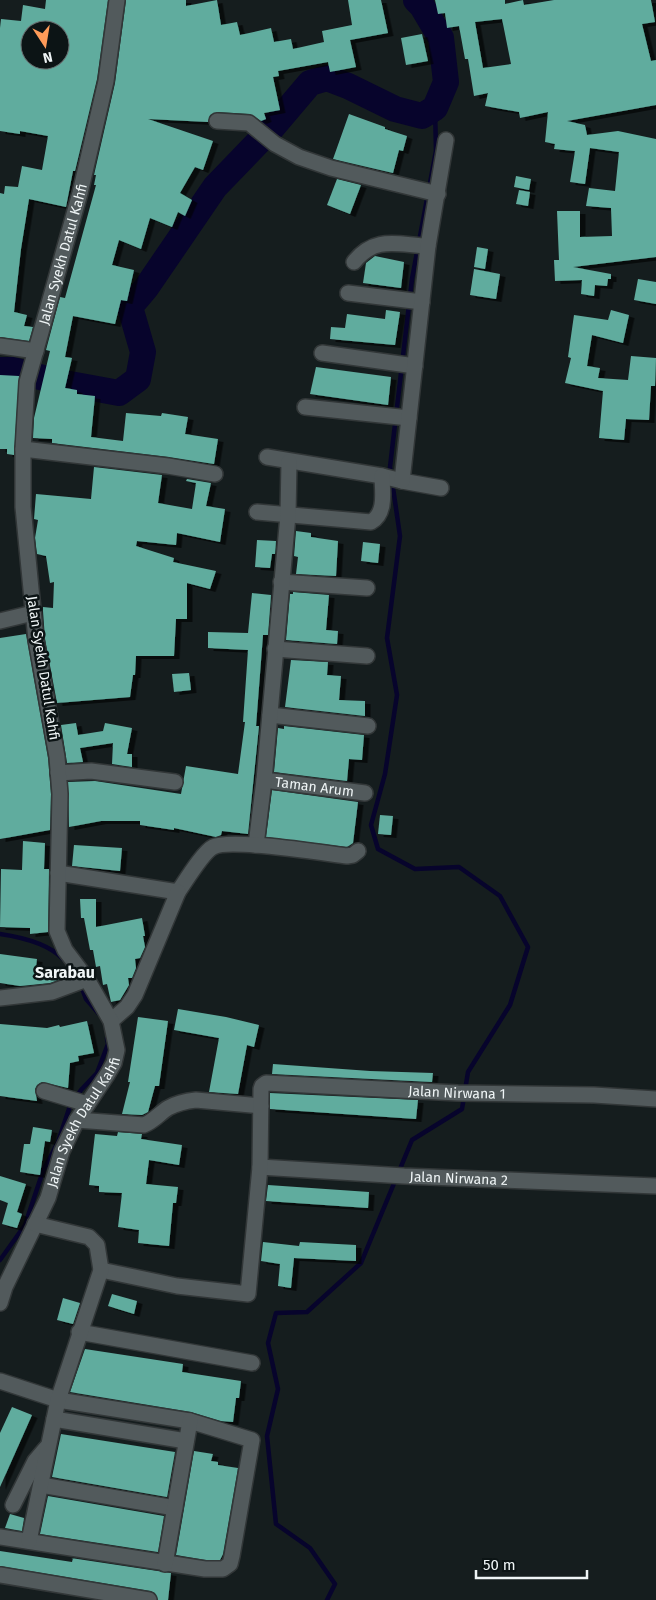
<svg xmlns="http://www.w3.org/2000/svg" width="656" height="1600" font-family="'Fira Sans',sans-serif">
<defs>
<filter id="shadow"><feDropShadow dx="5.5" dy="3" stdDeviation="0" flood-color="#0009"/></filter>
</defs>
<rect width="100%" height="100%" fill="#151d1e"/>
<g fill="none" stroke-linecap="round" stroke-linejoin="round">
<g stroke="#07042c" stroke-width="4.5">
<path d="M0 934C20 937 48 943 63 959"/>
<polyline points="80,983 86,999 99,1014"/>
<polyline points="0,1260 25,1225 43,1171 58,1142 70,1106 81,1090 97,1073 108,1044 107,1038"/>
<polyline points="327,1600 335,1584 310,1548 276,1524 267,1436 278,1389 268,1343 276,1313 307,1312 361,1263 412,1140 462,1109 468,1072 510,1005 528,947 500,896 459,867 415,869 378,849 371,825 385,774 397,695 387,638 400,536 390,467 412,279 436,151 435,108"/>
</g>
<polyline stroke="#07042c" stroke-width="26" points="0,370 13,370 59,382 119,393 138,379 143,352 130,307 146,288 215,187 271,129 310,83 327,78 348,86 395,109 422,116 435,108 446,82 441,38 422,6 416,0"/>
</g>
<g fill="#60ac9e" fill-rule="evenodd" filter="url(#shadow)">
<path d="M46 0H108L97 79 75 171H73L66 207 29 199 21 249 14 312 27 315 24 326 33 327 29 341 0 337V193L4 194 5 186 18 187 22 166 42 170 48 136 20 131V134L0 131V28L1 19 21 21 23 5 45 9ZM30 30H60V60H30Z"/>
<polygon points="126,0 186,0 186,6 217,0 221,25 237,22 240,35 271,28 274,42 291,39 293,49 324,42 322,31 352,25 348,0 381,0 388,33 350,40 356,67 330,72 328,62 278,71 279,76 273,77 280,110 264,113 266,119 261,121 250,114 218,112 210,115 208,122 148,119 213,141 203,170 195,167 180,193 192,200 185,216 178,212 172,227 150,218 141,249 119,240 112,265 134,270 127,301 121,300 115,324 73,316 65,357 72,358 65,388 77,390 77,394 95,396 91,437 123,441 126,413 161,416 162,413 188,417 185,434 218,439 214,464 169,457 52,443 52,439 33,438 34,418 50,351 46,350 60,297 65,298 96,185 94,185 96,175 94,175 115,83"/>
<path d="M435 0H505V4L523 0 524 5 554 0H651L655 22 642 24 651 61 656 60V105L567 121 585 125 587 135 618 131 656 139V257L573 267 611 274V279H608L607 286 595 285 594 296 581 294 582 280 555 281 554 260H559L557 211H580V237L612 236 611 208 586 206 589 188 615 191 619 152 590 148 585 184 570 182 575 151 554 149 555 144 545 142 548 112 520 118 519 112 485 106 488 93 474 96 468 59H465L459 26 447 28 445 13 438 14ZM502 19 511 64 483 68 475 22Z"/>
<polygon points="422,34 428,61 406,65 401,38"/>
<polygon points="349,114 385,127 385,129 407,136 403,151 399,150 393,173 333,159"/>
<polygon points="516,176 531,179 529,190 514,187"/>
<polygon points="337,179 361,185 350,214 327,205"/>
<polygon points="519,190 530,192 528,206 516,204"/>
<polygon points="477,247 488,249 485,269 474,267"/>
<polygon points="375,256 404,262 401,288 363,283 366,263"/>
<polygon points="474,269 500,274 496,299 470,295"/>
<polygon points="638,279 656,282 656,304 634,300"/>
<polygon points="386,310 400,312 395,345 330,339 331,327 345,328 347,314 385,319"/>
<polygon points="611,310 629,315 623,343 592,335 587,366 600,368 598,378 628,380 631,356 656,358 655,386 651,386 649,420 626,419 624,440 599,438 603,391 565,383 571,358 568,357 574,315 608,320"/>
<polygon points="316,367 391,377 388,405 310,394"/>
<polygon points="0,375 19,376 14,455 7,454 7,449 0,449"/>
<polygon points="94,467 162,475 158,503 192,509 196,483 186,481 187,479 211,483 206,506 225,509 220,542 177,533 176,545 137,541 136,546 174,558 173,562 216,571 210,589 187,583 187,619 176,619 174,656 136,656 135,675 133,675 130,697 57,703 45,639 43,611 43,607 53,608 54,582 50,583 46,556 37,554 35,538 38,520 34,519 36,494 91,499"/>
<polygon points="296,531 311,533 311,537 338,541 336,576 296,574 298,557 294,556"/>
<polygon points="257,540 276,541 275,554 272,554 270,568 255,567"/>
<polygon points="363,542 380,544 378,563 361,561"/>
<polygon points="293,592 329,595 326,630 338,631 337,644 286,640 290,594 293,594"/>
<polygon points="252,593 271,595 268,635 263,635 256,726 259,726 248,834 222,831 221,835 216,837 174,828 174,830 140,825 140,821 101,821 69,827 68,782 95,781 181,794 186,766 238,774 245,722 243,722 248,650 208,648 208,632 248,633"/>
<polygon points="26,634 48,758 51,794 50,830 0,839 0,638"/>
<polygon points="291,660 328,662 327,675 341,676 339,700 365,701 365,716 285,707"/>
<polygon points="189,673 191,690 174,692 172,674"/>
<polygon points="76,723 78,735 103,731 105,723 132,728 127,754 132,754 132,767 112,764 113,743 80,748 83,762 67,763 61,725"/>
<polygon points="284,726 364,735 362,760 349,759 347,781 274,772 278,728 284,729"/>
<polygon points="272,790 358,802 353,843 347,847 266,837"/>
<polygon points="380,815 393,816 391,835 378,834"/>
<polygon points="23,841 45,843 44,869 49,869 48,932 30,934 30,928 0,927 1,869 22,870"/>
<polygon points="74,845 122,848 120,871 72,866"/>
<polygon points="80,899 96,899 96,927 142,918 145,936 143,936 145,947 140,958 135,959 136,968 132,978 128,978 129,985 120,1000 111,1002 107,984 103,985 100,966 96,967 93,950 90,950 84,918 81,918"/>
<polygon points="0,954 37,959 36,967 62,971 61,979 50,983 20,986 0,983"/>
<polygon points="178,1009 226,1017 259,1025 254,1047 247,1045 238,1094 209,1092 219,1038 174,1030"/>
<polygon points="138,1017 168,1021 159,1086 155,1086 148,1112 142,1115 122,1114 130,1082 128,1082"/>
<polygon points="87,1021 94,1053 78,1056 79,1061 70,1063 68,1088 42,1082 37,1085 35,1089 37,1101 0,1096 0,1024 47,1028 59,1025 60,1027"/>
<polygon points="273,1064 370,1071 433,1073 432,1082 272,1074"/>
<polygon points="270,1093 418,1100 416,1119 270,1109"/>
<polygon points="33,1127 52,1130 50,1142 45,1141 40,1175 20,1172 24,1144 30,1144"/>
<polygon points="118,1132 142,1134 141,1139 182,1145 179,1165 149,1160 146,1184 178,1187 176,1203 173,1203 169,1246 138,1243 139,1230 118,1227 122,1193 99,1192 99,1186 89,1185 95,1134 117,1136"/>
<polygon points="0,1176 26,1184 17,1212 22,1214 17,1228 2,1224 8,1203 0,1200"/>
<polygon points="268,1185 369,1192 368,1208 266,1201"/>
<polygon points="263,1242 299,1246 300,1242 356,1245 356,1261 294,1258 291,1288 278,1286 280,1264 261,1261"/>
<polygon points="112,1294 137,1301 134,1314 108,1306"/>
<polygon points="63,1298 80,1303 73,1324 57,1320"/>
<polygon points="85,1349 183,1364 182,1372 241,1381 239,1398 236,1398 233,1422 221,1421 191,1412 70,1392"/>
<polygon points="12,1407 32,1415 0,1487 0,1433"/>
<polygon points="61,1434 175,1452 167,1497 52,1477"/>
<polygon points="194,1451 213,1454 211,1461 218,1462 218,1465 238,1468 223,1554 220,1560 206,1560 176,1555"/>
<polygon points="48,1496 164,1516 158,1552 40,1534"/>
<polygon points="10,1514 24,1518 22,1531 5,1528"/>
<polygon points="0,1551 72,1562 73,1558 71,1558 171,1573 168,1600 158,1600 155,1593 151,1591 0,1566"/>
</g>
<g fill="none" stroke-linecap="round" stroke-linejoin="round">
<g stroke="#323738" stroke-width="18">
<g id="minor">
<polyline points="217,121 249,123 275,144 299,157 331,168 438,194"/>
<path d="M354 262C375 235 398 245 428 246"/>
<polyline points="348,293 422,302"/>
<polyline points="0,346 36,351"/>
<polyline points="322,353 415,366"/>
<polyline points="305,407 409,418"/>
<polyline points="23,449 168,466 215,474"/>
<polyline points="267,457 382,476 402,481 441,488"/>
<polyline points="402,481 428,246 446,140"/>
<path d="M257 512 371 522C387 513 382 490 382 476"/>
<polyline points="281,582 367,588"/>
<polyline points="0,621 33,613"/>
<polyline points="275,649 367,656"/>
<polyline points="270,715 368,726"/>
<polyline points="58,773 91,771 175,782"/>
<path id="s1" d="M264 780 365 793"/>
<polyline points="256,845 264,780 288,515 289,462"/>
<path d="M58 873 178 892C185 882 203 852 213 847 230 838 323 853 347 856L353 855 358 851"/>
<polyline points="0,998 52,992 87,979"/>
<polyline points="111,1021 127,1007 135,995 178,892"/>
<polyline points="44,1091 87,1104"/>
<path d="M77 1120 144 1125C154 1121 160 1113 168 1108 177 1103 187 1101 196 1100L261 1106"/>
<path id="s2" d="M260 1167 404 1176 656 1186"/>
<path id="s3" d="M101 1270 177 1286 248 1294 260 1167 261 1089 262 1086 266 1083 458 1093 594 1095 656 1099"/>
<path id="s4" d="M0 1303 5 1287 48 1198 62 1151 77 1120 107 1075 114 1063 117 1050 111 1021 87 979 65 950 57 931 60 794 57 757 36 640 23 507V449L27 382 80 193 106 81 117 0"/>
<polyline points="79,1332 252,1363"/>
<polyline points="0,1381 58,1400 190,1421 252,1440 232,1556 230,1564 223,1569 205,1569 0,1537"/>
<polyline points="54,1419 186,1441"/>
<polyline points="41,1485 175,1508"/>
<polyline points="13,1505 35,1461 46,1448"/>
<polyline points="29,1541 58,1400 101,1270 97,1245 89,1237 35,1224"/>
<polyline points="165,1564 190,1421"/>
<polyline points="0,1575 149,1600"/>
</g>
</g>
<use href="#minor" stroke="#525a5c" stroke-width="15"/>
</g>
<g text-anchor="middle" dominant-baseline="central" stroke-width="5" stroke-linejoin="round" paint-order="stroke">
<g font-size="14" fill="#eff5f6" stroke="#0c1415">
<text stroke="none"><textPath href="#s4" startOffset="1100">Jalan Syekh Datul Kahfi</textPath></text>
<text transform="translate(43 668) rotate(81)">Jalan Syekh Datul Kahfi</text>
<text stroke="none"><textPath href="#s1" startOffset="51">Taman Arum</textPath></text>
<text stroke="none"><textPath href="#s3" startOffset="554">Jalan Nirwana 1</textPath></text>
<text stroke="none"><textPath href="#s4" startOffset="200">Jalan Syekh Datul Kahfi</textPath></text>
<text stroke="none"><textPath href="#s2" startOffset="199">Jalan Nirwana 2</textPath></text>
</g>
<g font-size="16" font-weight="bold" fill="#eff5f6" stroke="#0c1415">
<text x="65" y="972">Sarabau</text>
</g>
</g>
<g transform="translate(45 45) rotate(168)"><circle r="24" fill="#0c1415" stroke="#676e6f"/>
<path d="M0-4L9 19L0 12L-9 19Z" fill="#fe9b59"/>
<text y="-8" font-size="14" font-weight="bold" text-anchor="middle" fill="#eff5f6">N</text>
</g>
<path d="M476 1570v8h111v-8" fill="none" stroke="#eff5f6" stroke-width="2.5"/>
<text x="483" y="1570" font-size="15" fill="#eff5f6" stroke="#0c1415" stroke-width="4" paint-order="stroke">50 m</text>
</svg>
